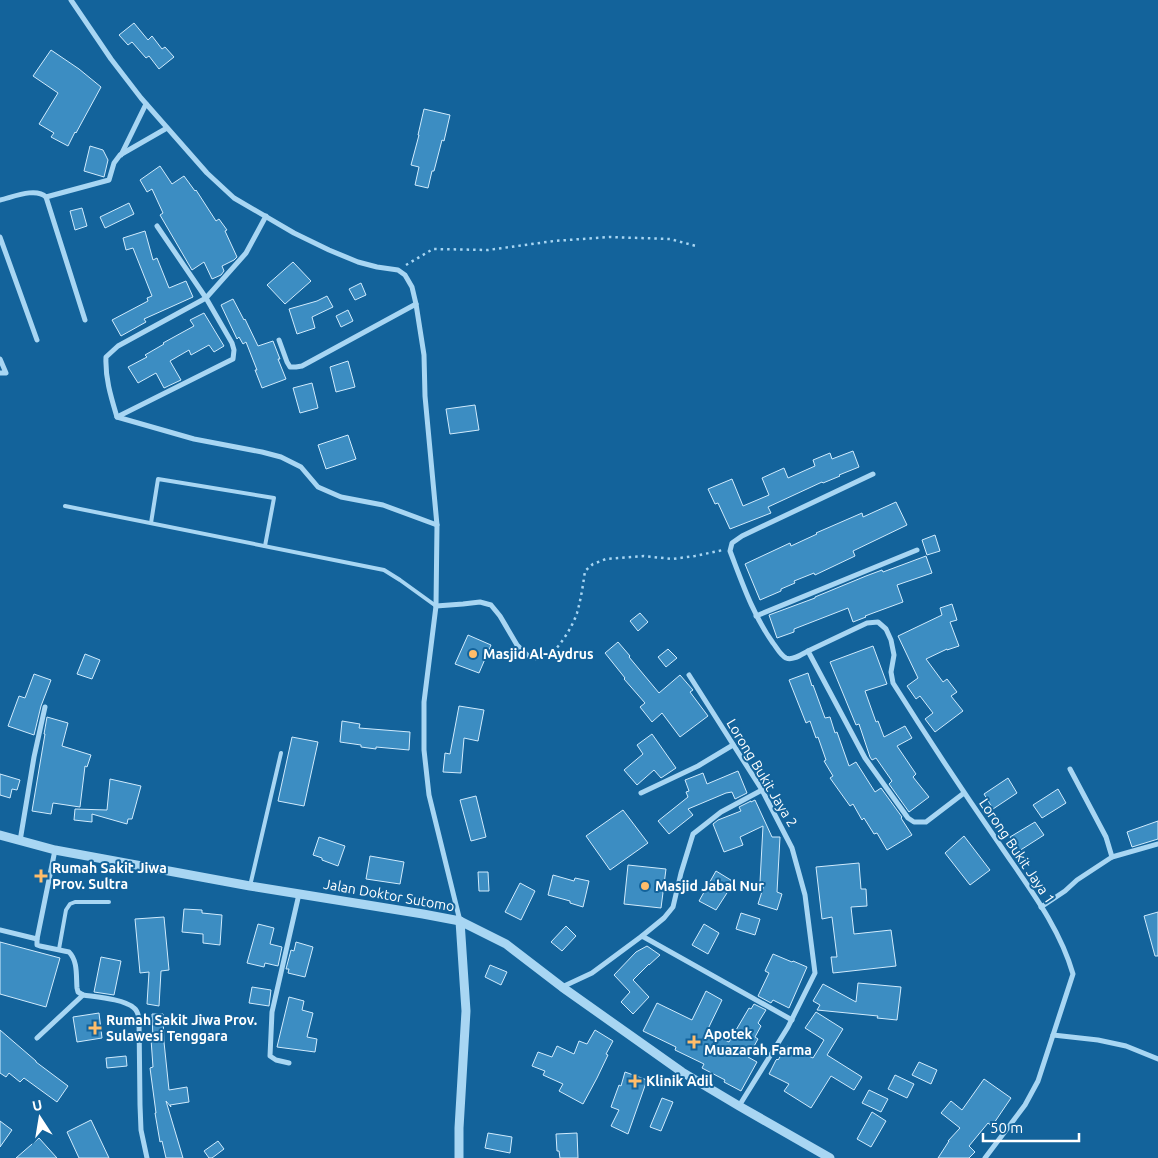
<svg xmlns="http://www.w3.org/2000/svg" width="1158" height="1158" font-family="Ubuntu,sans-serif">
<rect width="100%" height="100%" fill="#13639b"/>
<g fill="#3c8dc2" stroke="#d0ebfd">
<polygon points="134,23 148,40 152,36 162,49 165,47 174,57 159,69 149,56 146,58 132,42 128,45 119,35"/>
<polygon points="51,50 79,69 101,87 76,133 75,132 68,146 51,137 54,133 39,124 58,93 33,76"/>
<polygon points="424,109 450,115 444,141 442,140 434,171 432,171 428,188 415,185 419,167 411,165 419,135 418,135"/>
<polygon points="90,146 103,150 108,160 104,177 84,171"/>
<polygon points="160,166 172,184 184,176 195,191 196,190 216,221 219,219 227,230 225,231 237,257 234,260 222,266 224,271 221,275 212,279 204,262 192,270 160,215 163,213 152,189 147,192 140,180"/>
<polygon points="129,203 134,214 105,228 100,217"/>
<polygon points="82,208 87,226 75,230 70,211"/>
<polygon points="145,231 153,260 157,258 169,288 186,281 193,297 144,319 146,322 121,336 112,320 148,301 147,298 152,296 133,248 126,250 123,238"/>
<polygon points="293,262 311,281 285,304 267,285"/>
<polygon points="361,283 366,295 355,300 349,289"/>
<polygon points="327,296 333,307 312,317 315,328 297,334 289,309 317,301"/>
<polygon points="233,299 244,320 245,319 258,346 273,341 280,359 278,359 286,379 262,388 255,370 257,370 246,342 243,344 239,337 237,339 221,305"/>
<polygon points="348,310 353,321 341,327 336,316"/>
<polygon points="204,313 224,346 214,352 209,345 191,355 189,350 170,361 181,380 164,388 156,373 138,383 128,367 147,357 145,355 164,344 163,343 194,326 190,320"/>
<polygon points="348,361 355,387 336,392 330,367"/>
<polygon points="312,383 318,408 300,413 293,388"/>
<polygon points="475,405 479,430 450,434 446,409"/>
<polygon points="348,435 356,459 326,469 318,445"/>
<polygon points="853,451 859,467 839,475 840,476 823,483 822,482 768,507 771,513 730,529 718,503 715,504 708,489 732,479 743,506 769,495 762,478 784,468 788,478 815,466 813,460 830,453 832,459"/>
<polygon points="896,502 907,525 853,551 855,556 815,575 814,573 794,581 795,583 781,589 781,591 760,600 745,564 790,543 791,546 817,534 816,533 862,513 863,517"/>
<polygon points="935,535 940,551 927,555 922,540"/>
<polygon points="926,556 932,573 897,585 903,602 865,616 866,617 853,622 848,608 794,629 794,632 777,638 769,615 815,598 815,597 866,576 882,570 883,572"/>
<polygon points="952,604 957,620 950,622 959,646 947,650 947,649 926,659 943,682 947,679 957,692 951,696 963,711 935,732 925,719 933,713 920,696 916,699 907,686 918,678 898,636 942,615 940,608"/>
<polygon points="640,613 648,622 638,631 630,621"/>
<polygon points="468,635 491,645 479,673 455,664"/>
<polygon points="618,642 630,656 629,657 659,693 680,675 693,690 690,692 708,716 680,737 662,713 652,722 640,707 645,703 624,679 625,678 605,653"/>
<polygon points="873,646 887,684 865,691 876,722 878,721 884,737 905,726 912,738 897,746 916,774 913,777 929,797 909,812 889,784 892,781 876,758 872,760 870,757 859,724 856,725 830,662"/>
<polygon points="668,649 677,658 666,667 658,657"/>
<polygon points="85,654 100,660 92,679 77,674"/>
<polygon points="808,673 812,686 813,685 825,718 830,717 835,733 837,732 849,766 856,762 875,792 881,788 902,817 901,818 912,835 887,850 877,833 874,834 864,818 862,820 853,804 850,806 830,778 833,776 824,761 826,760 818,737 816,738 810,721 806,723 789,680"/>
<polygon points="34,674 51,680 41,706 34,735 8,726 19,696 25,698"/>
<polygon points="459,706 484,710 478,741 464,738 461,773 443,772 445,753 450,754"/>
<polygon points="47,717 68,723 62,746 91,755 87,767 85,766 80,807 53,803 51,814 32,811 45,734 44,734"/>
<polygon points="342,721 360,724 359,728 410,732 409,750 376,747 376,749 361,747 361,745 340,742"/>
<polygon points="652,734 676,768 661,778 654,770 637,785 624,770 643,754 637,745"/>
<polygon points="292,737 318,742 304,806 278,801"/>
<polygon points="738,771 747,793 735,799 732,792 726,793 688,809 693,815 669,834 658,821 688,797 686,792 689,791 685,780 703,773 707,784"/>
<polygon points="0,774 20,780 17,790 12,789 10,798 0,795"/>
<polygon points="1008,778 1017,793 993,809 984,794"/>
<polygon points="110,779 141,786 132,819 128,819 127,824 92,814 92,822 74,820 75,809 107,810"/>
<polygon points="1058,789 1066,803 1042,818 1033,805"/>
<polygon points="476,796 486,837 471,841 460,800"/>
<polygon points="755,800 772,837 780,837 777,892 782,894 777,910 758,904 765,882 760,882 763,826 740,837 743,845 724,852 713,824 718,820 741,811 739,807 751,801 751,802"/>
<polygon points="623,810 648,843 610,870 586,836"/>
<polygon points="1158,821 1158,839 1132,847 1127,832"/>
<polygon points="1035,822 1044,835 1019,851 1010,837"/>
<polygon points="964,836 990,870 970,885 945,853"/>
<polygon points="319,837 345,846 338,866 322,860 322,858 313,855"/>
<polygon points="370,856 404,862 400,884 366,879"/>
<polygon points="859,863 861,889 866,889 867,906 851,907 854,934 891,930 896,966 833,973 831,957 837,957 832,917 822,919 816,867"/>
<polygon points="628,865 666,869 661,908 624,904"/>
<polygon points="716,871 734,882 716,910 699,901"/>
<polygon points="478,872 488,872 489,891 479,891"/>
<polygon points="553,875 574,881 575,878 589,881 583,907 570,903 570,901 548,895"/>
<polygon points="520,883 535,891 521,920 505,912"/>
<polygon points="184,909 202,910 202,913 222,915 220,945 203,943 203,934 182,932"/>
<polygon points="1158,912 1158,956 1155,956 1144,916"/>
<polygon points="741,913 760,919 755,935 736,929"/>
<polygon points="164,917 169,970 161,971 159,1006 147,1004 149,972 140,973 135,919"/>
<polygon points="258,924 274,928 270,944 282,947 278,966 265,963 264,967 247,963"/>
<polygon points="704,924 719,933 708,954 692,945"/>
<polygon points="566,926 576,936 562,951 551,942"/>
<polygon points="0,942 60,958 46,1007 0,994"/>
<polygon points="296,942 313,947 305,977 288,973 289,969 286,969 291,950 294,951"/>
<polygon points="647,946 660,955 649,965 649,964 633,980 649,997 633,1014 621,1002 630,992 614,975 636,952"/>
<polygon points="773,954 792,962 793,961 807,967 789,1008 773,1000 771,1003 758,996 769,973 765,971"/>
<polygon points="101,957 121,961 114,995 94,992"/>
<polygon points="490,965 507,972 501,985 485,977"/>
<polygon points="858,983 901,987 897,1020 877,1018 878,1016 817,1010 820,1005 813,1001 823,984 856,1002"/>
<polygon points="252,987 271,990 269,1006 249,1003"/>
<polygon points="706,991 722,1000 707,1031 729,1042 749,1008 751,1009 754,1004 766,1010 758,1023 761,1026 755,1037 758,1039 748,1057 757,1062 741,1091 724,1082 725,1080 702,1068 704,1064 675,1050 676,1047 643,1031 657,1003 692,1020"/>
<polygon points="289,997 304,1001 302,1010 313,1013 307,1037 317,1039 315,1052 277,1047"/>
<polygon points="816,1012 843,1029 827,1055 862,1077 854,1090 831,1076 811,1108 784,1091 789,1084 769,1074 776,1060 777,1059 778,1060 787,1046 813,1058 824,1040 805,1028"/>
<polygon points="99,1013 102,1038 77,1042 73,1017"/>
<polygon points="152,1014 163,1014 164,1042 169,1090 187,1087 189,1102 170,1105 171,1107 166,1101 183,1158 166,1158 162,1141 160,1142 155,1113 156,1113 150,1068 153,1067 151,1039 153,1039"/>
<polygon points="0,1030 36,1061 36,1062 68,1086 57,1102 24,1078 20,1082 9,1073 6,1077 0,1073"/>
<polygon points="595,1030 613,1041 606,1054 608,1055 597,1078 583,1104 559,1091 563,1084 543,1075 545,1071 532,1066 538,1052 552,1057 557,1046 574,1054 579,1041 587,1044"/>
<polygon points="126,1056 127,1066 107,1068 106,1058"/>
<polygon points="919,1062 937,1070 931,1084 912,1075"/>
<polygon points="625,1072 647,1080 628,1134 611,1126 619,1110 611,1107 619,1085 621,1086"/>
<polygon points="895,1075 914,1084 907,1098 888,1089"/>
<polygon points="984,1079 1011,1098 992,1126 988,1123 969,1146 975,1152 969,1158 938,1158 949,1141 948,1141 960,1128 941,1113 951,1101 962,1110"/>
<polygon points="869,1090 888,1099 881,1112 862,1103"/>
<polygon points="662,1098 673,1102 661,1131 650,1127"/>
<polygon points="872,1112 886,1121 871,1147 857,1139"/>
<polygon points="91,1120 109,1158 79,1158 67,1132"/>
<polygon points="0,1121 12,1130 0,1147"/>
<polygon points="488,1133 512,1137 510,1153 485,1148"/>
<polygon points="577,1133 578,1158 560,1158 559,1151 557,1151 556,1134"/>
<polygon points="39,1138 57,1158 16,1158"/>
<polygon points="218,1141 224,1149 212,1158 209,1158 204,1151"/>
</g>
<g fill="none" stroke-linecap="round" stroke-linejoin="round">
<g stroke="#a8d6f3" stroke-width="2.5" stroke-dasharray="2.5 4" stroke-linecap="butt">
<polyline points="406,265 433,249 488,250 554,241 609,237 670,239 696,246"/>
<path d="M535 659C538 659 540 659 543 658 556 655 573 626 577 613 581 599 583 585 585 571L593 564 606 559 644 556 672 559 695 556 723 550"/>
</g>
<g stroke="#a8d6f3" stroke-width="4">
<polyline points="65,506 384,570 400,580 436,606"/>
<polyline points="151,523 158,479 274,498 265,546"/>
<polyline points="250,886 281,753"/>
<polyline points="59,949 66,910 70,904 75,902 109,902"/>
</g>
<g stroke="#a8d6f3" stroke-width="5">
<polyline points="71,0 111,59 141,98 207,173 234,198 294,233 329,250 358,262 377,267 398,270 405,275 412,287 416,304 424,355 425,396 437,525 436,606 424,702 424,750 429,795 460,921"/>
<polyline points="121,155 146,104"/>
<polyline points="46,197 85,320"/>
<path d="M0 200C13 197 36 187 46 197L109 180 114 163 120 155 167 128"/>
<polyline points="157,226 206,298 232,343 234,350 233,359 117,417 194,439 262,452 281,457 301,467 318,487 341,497 383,505 437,525"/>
<polyline points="0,237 37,340"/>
<polyline points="279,340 287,362 290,367 296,367 302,366 416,304"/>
<polyline points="0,359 6,373 0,373"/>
<path d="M117 417C111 397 105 378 106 357L118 346 206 298 246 253 266 216"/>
<polyline points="436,606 463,604 480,602 491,605 500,616 517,645 527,655"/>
<polyline points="756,616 917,550"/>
<path d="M808 651C802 654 793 661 786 658 780 655 777 648 773 643 753 615 742 582 730 551L732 543 742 536 873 474"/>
<polyline points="689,675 762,790 792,848 805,895 815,973 788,1027 739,1106"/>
<polyline points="641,793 698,766 733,745"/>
<path d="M964 793 926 822H914L908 818 865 758 808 651 867 623 878 622 886 629 891 640 894 655 891 672 893 683C927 737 962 790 998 842 1026 884 1059 925 1073 974L1038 1081 1025 1105 985 1158"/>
<polyline points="20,841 34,757 45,707"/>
<path d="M55 850 37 939V945L40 946 69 952C78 961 76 976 77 988L78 992 83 995C96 997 124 999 134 1008 138 1011 138 1014 139 1019L140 1105 141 1130 147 1158"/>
<polyline points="1112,857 1158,844"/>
<polyline points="1041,907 1065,891 1077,880 1112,857 1106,837 1070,769"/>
<polyline points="0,930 37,939"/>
<polyline points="642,936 664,918 673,907 681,873 693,834 721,812 762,790"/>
<polyline points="562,987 592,973 642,936 792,1020"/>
<polyline points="1053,1035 1098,1040 1126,1046 1158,1059"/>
<polyline points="37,1038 83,995"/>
<polyline points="289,1063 276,1060 270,1056 272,1012 299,894"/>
</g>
<g stroke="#a8d6f3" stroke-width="9">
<polyline points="0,835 55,850 250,886 423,914 460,921 506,944 562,987 682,1072 739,1106 830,1158"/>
<polyline points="459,1158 459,1128 466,1011 460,921"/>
</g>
</g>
<g fill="#ffbd6a" stroke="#13639b" stroke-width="2">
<circle cx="473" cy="654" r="5"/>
<path d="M38.5 868.5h5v5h5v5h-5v5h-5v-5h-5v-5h5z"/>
<circle cx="645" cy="886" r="5"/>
<path d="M92.5 1020.5h5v5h5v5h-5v5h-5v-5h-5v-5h5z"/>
<path d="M691.5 1034.5h5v5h5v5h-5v5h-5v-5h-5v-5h5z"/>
<path d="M632.5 1073.5h5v5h5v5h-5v5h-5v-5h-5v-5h5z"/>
</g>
<g text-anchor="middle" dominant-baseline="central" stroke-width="4" stroke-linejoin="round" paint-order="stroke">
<g font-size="14" font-weight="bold" fill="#fff" stroke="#13639b" text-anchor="start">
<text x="483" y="654">Masjid Al-Aydrus</text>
<text x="52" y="868">Rumah Sakit Jiwa<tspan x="52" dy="16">Prov. Sultra</tspan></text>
<text x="655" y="886">Masjid Jabal Nur</text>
<text x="106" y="1020">Rumah Sakit Jiwa Prov.<tspan x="106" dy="16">Sulawesi Tenggara</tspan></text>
<text x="704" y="1034">Apotek<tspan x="704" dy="16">Muazarah Farma</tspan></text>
<text x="646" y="1081">Klinik Adil</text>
</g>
<g font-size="14" fill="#fff" stroke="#13639b">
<text transform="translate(762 773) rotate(59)">Lorong Bukit Jaya 2</text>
<text transform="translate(1017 851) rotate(56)">Lorong Bukit Jaya 1</text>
<text transform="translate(389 895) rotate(10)">Jalan Doktor Sutomo</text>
</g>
</g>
<g transform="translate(40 1118) rotate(348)" stroke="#13639b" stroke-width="4" paint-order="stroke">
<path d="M0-4L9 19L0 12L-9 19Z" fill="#ffffff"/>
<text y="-8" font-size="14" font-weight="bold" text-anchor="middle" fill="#ffffff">U</text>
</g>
<path d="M983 1133v8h96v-8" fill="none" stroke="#ffffff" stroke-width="2.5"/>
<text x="990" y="1133" font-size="15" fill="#ffffff" stroke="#13639b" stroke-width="4" paint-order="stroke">50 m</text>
</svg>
